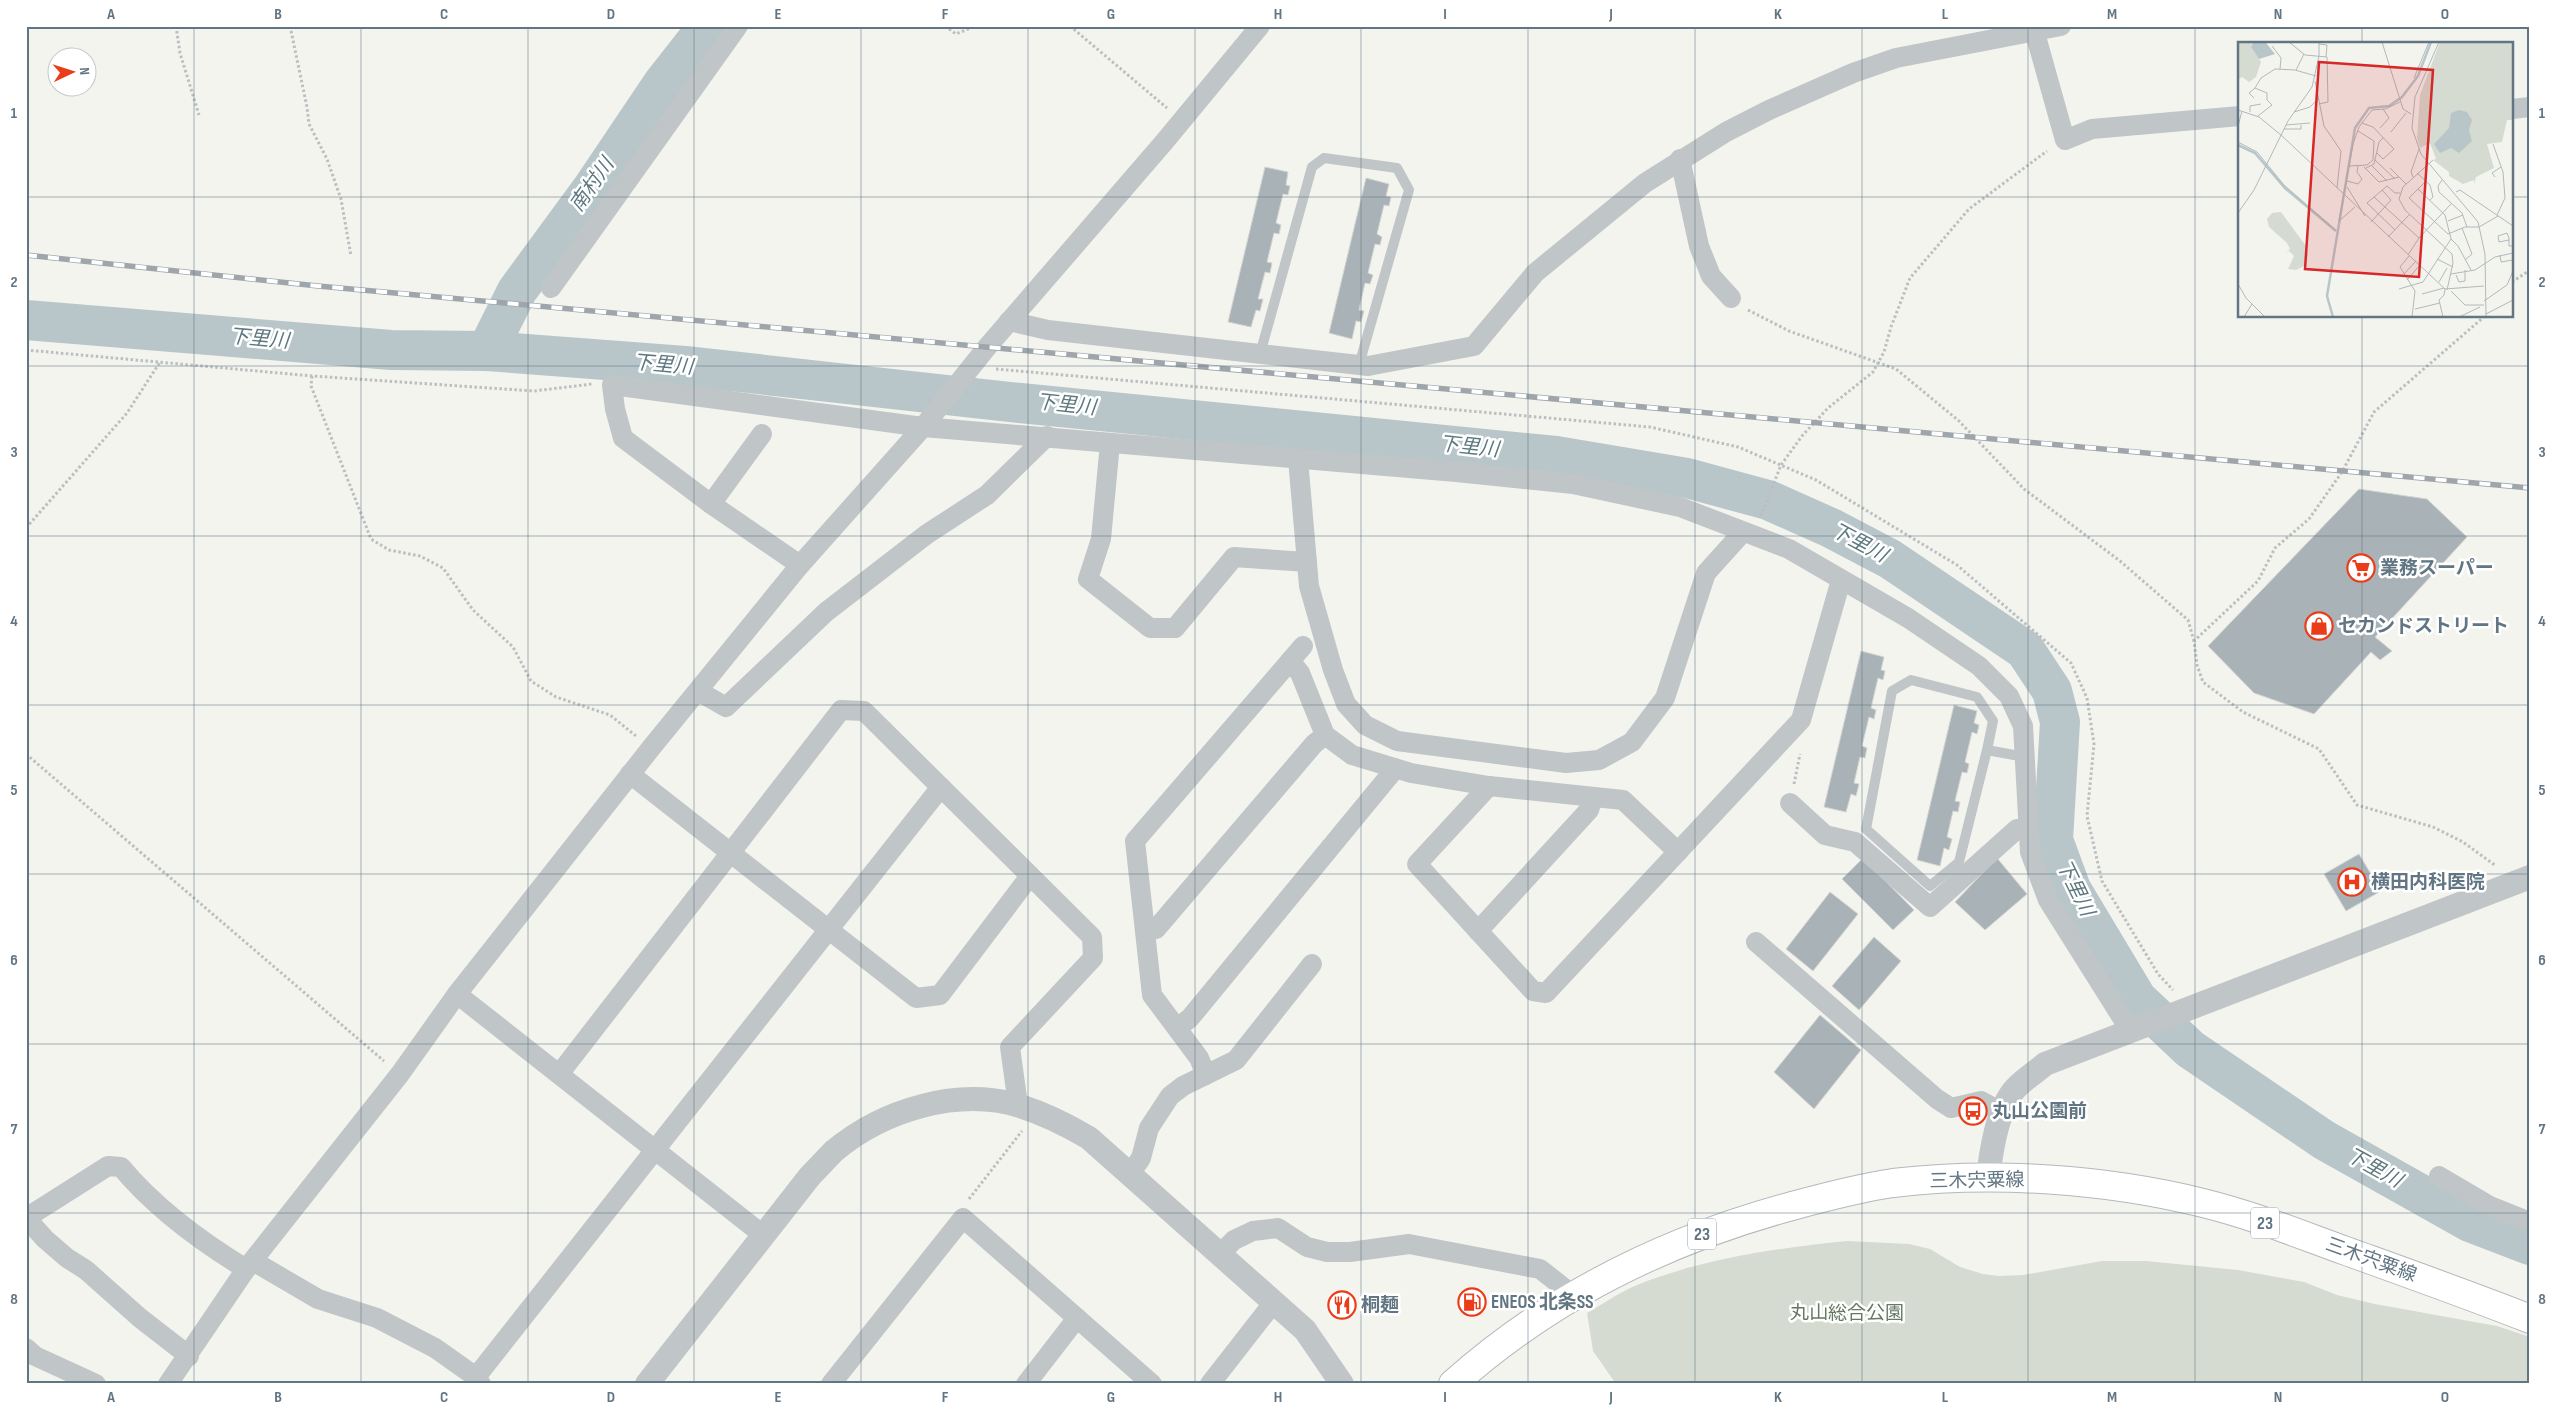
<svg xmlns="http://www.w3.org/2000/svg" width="2556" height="1410" font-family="'Sofia Sans Condensed','Noto Sans JP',sans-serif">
<rect width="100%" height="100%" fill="#f4f4ef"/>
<path fill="#d5dbd0" d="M1847 1241 1909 1244 1930 1249 1960 1267 1983 1274 1999 1276 2023 1275 2102 1261H2146L2238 1270 2304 1282 2337 1295 2375 1304 2497 1326 2530 1337V1384H1616L1593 1351 1587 1313C1603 1304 1620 1292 1637 1285 1702 1259 1777 1248 1847 1241Z"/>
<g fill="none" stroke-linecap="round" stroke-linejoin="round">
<g stroke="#b8c6c9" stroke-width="40">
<polyline points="26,320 391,350 487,351 685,366 1020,403 1556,456 1687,478 1768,500 1831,528 1890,559 2025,650 2052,691 2060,722 2053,840 2071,889 2137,999 2190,1049 2324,1140 2470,1222 2530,1245"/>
<polyline points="487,351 517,291 594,186 664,82 708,26"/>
</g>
</g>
<g fill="#a9b2b6" stroke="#d5d5d2">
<polygon points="1265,167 1288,172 1286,185 1290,186 1288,195 1283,194 1276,223 1281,225 1279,234 1274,233 1267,262 1272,263 1270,273 1265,272 1258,299 1263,299 1260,311 1256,310 1251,327 1228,322"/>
<polygon points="1366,178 1389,184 1386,196 1391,197 1389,206 1384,205 1377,234 1382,237 1380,245 1375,244 1368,273 1373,275 1370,284 1365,283 1359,310 1364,311 1361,322 1356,321 1352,339 1329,333"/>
<polygon points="2359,489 2427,499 2467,537 2375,637 2392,651 2380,660 2371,652 2314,714 2254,693 2208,646"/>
<polygon points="1861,651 1884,657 1881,670 1885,671 1883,680 1878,678 1871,708 1876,710 1874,719 1869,717 1862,746 1867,748 1865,758 1860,757 1854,783 1859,784 1856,796 1851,794 1846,812 1824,807"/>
<polygon points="1954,705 1977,711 1974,723 1979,725 1977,734 1972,732 1965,762 1969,764 1967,773 1962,772 1955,801 1960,802 1958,812 1953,811 1947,837 1952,839 1949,850 1944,848 1940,866 1917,860"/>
<polygon points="2359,854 2381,891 2346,911 2324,874"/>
<polygon points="1863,858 1914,910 1893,930 1842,879"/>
<polygon points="1997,858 2027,894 1985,930 1955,902"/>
<polygon points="1830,892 1858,914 1813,971 1786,949"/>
<polygon points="1874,937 1901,961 1859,1010 1832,986"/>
<polygon points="1820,1015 1861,1050 1814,1109 1774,1072"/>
</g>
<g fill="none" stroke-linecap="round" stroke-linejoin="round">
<g stroke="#b3b8bb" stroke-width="30">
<path id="primary" d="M1453 1384C1550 1297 1666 1240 1792 1206 1825 1197 1859 1188 1893 1183 1992 1171 2107 1179 2203 1203 2252 1215 2299 1234 2346 1251 2407 1273 2469 1295 2530 1319"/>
</g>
<g stroke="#bcbec0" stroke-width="3" stroke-dasharray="2.5 2.5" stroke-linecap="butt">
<polyline points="176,26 180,53 199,115"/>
<polyline points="290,26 307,107 309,124 327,159 341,199 351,256"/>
<polyline points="945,26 956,34 975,26"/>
<polyline points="1070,26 1167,108"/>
<polyline points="2512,282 2530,270"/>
<polyline points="1748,310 1789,331 1896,369 1959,421 2024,489 2120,561 2188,620 2194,641"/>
<polyline points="2485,316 2374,412 2342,472 2309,519 2275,548 2258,581 2194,641 2197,665 2203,682 2243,712 2319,749 2357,805 2433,827 2463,842 2496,866"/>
<polyline points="26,350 312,376 534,391 592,384"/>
<polyline points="996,369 1650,427 1738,447 1816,480 1957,565 2071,663 2087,698 2094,744 2087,816 2102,881 2158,974 2173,990"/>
<polyline points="312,376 311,386 371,539 389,550 420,556 443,568 473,610 513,647 531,681 556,697 610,715 636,736"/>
<polyline points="1761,516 1781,465 1802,436 1828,408 1873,372 1884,352 1891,327 1910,278 1969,209 2047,151"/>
<polyline points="26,528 127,413 160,362"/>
<polyline points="26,754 384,1061"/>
<polyline points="1794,784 1800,754"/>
<polyline points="969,1199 1022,1131"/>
</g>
<g stroke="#c0c5c7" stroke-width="10">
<polyline points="1260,354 1312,167 1324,158 1397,168 1409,190 1359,365"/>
<polyline points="1987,750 1959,862 1930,886 1866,829 1892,691 1911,680 1977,697 1993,721 1987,750 2025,757"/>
</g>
<g stroke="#c0c5c7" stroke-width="20">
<polyline points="2035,33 2065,140 2092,129 2240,116"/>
<polyline points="2512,109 2530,107"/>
<polyline points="1680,159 1699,246 1711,276 1731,298"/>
<polyline points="551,288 738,26"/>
<polyline points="1009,321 1048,330 1368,366 1474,346 1535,273 1645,183 1726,132 1769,110 1853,73 1896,58 2061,26"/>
<polyline points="1110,443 1101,539 1088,579 1150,628 1175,628 1234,557 1307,562"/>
<polyline points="1298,459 1309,586 1333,670 1346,704 1365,725 1397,741 1566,763 1599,760 1632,742 1665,698 1706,573 1743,532"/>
<polyline points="711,504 762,434"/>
<polyline points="800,565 711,504 623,438 615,409 612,385 923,427 1456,472 1573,484 1680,507 1789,549 1908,618 1979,666 2009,696 2023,726 2030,852 2048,900 2131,1032"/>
<polyline points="1290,661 1300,673 1325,735 1352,755 1411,773 1489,786 1623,800 1678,852"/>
<polyline points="698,691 726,707 826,612 927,534 987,495 1047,436"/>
<polyline points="630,774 916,998 940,995 1030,876"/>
<polyline points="1489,786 1417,864 1533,991 1546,993 1801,720 1841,580"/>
<polyline points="1790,803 1825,835 1855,842 1930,907 2017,829 2029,827"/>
<polyline points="1145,931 1156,929 1314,744 1325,735"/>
<polyline points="1478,931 1589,810 1593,797"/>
<polyline points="1756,942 1937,1099 1951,1108 1981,1101 2003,1113"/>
<polyline points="457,994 763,1235"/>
<polyline points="1177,1028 1190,1018 1390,775 1394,768"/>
<polyline points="560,1073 841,710 864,711 1092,937 1093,958 1010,1047 1018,1105"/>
<polyline points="1206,1075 1199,1058 1152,995 1135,841 1303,646"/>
<polyline points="1130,1174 1141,1158 1149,1128 1170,1096 1183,1086 1236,1060 1312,964"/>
<polyline points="2439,1176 2490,1206 2530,1222"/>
<path d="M26 1218 108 1166 121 1167C156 1209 200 1241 246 1269"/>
<polyline points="26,1218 45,1239 67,1258 86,1270 140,1318 189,1356"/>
<polyline points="1220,1254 1234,1240 1253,1231 1278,1228 1307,1247 1327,1252 1350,1252 1409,1244 1540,1269 1573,1295"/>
<polyline points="253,1261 318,1299 377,1318 435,1348 476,1377 481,1384"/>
<polyline points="26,1348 35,1356 96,1384"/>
<polyline points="476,1377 941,787"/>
<polyline points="168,1384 246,1269 400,1074 457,994 651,748 800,565 923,427 988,346 1165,141 1260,26"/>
<polyline points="831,1384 963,1218 1152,1384"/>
<polyline points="1026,1384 1077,1318"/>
<polyline points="1210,1384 1274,1302"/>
</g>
<g stroke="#c0c5c7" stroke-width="24">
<path d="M1988 1178C1991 1152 1997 1109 2015 1089 2023 1080 2036 1072 2045 1064L2530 877"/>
<path d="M647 1384 810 1176C818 1168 826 1159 834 1151 883 1110 958 1087 1020 1106 1045 1114 1067 1125 1089 1138L1305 1330 1342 1384"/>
</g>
<use href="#primary" stroke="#fff" stroke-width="28"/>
<g stroke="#9ea6ab" stroke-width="5.5">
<polyline id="rail" points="26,255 318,286 2530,488"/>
</g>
<use href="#rail" stroke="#fff" stroke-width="4" stroke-dasharray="11" stroke-linecap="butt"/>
</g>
<path fill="none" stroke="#617582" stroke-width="1" stroke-opacity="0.55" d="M194 26V1384M361 26V1384M528 26V1384M694 26V1384M861 26V1384M1028 26V1384M1195 26V1384M1361 26V1384M1528 26V1384M1695 26V1384M1862 26V1384M2028 26V1384M2195 26V1384M2362 26V44M26 197H2240M2512 197H2530M2362 316V1384M26 366H2530M26 536H2530M26 705H2530M26 874H2530M26 1044H2530M26 1213H2530"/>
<defs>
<g id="supermarket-ring" transform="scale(1.4375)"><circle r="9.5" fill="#fff" stroke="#ea3c19" stroke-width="1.5"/><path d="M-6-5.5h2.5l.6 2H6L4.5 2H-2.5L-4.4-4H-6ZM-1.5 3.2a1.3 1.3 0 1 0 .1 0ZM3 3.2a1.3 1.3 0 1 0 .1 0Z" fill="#ea3c19"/></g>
<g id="shop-ring" transform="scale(1.4375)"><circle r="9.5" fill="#fff" stroke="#ea3c19" stroke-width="1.5"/><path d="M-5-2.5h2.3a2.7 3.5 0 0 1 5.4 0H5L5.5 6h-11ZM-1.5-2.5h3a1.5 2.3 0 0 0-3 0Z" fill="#ea3c19"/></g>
<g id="hospital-ring" transform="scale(1.4375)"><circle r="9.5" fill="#fff" stroke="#ea3c19" stroke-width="1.5"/><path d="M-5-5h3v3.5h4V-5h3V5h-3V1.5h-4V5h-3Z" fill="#ea3c19"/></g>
<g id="bus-ring" transform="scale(1.4375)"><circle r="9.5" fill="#fff" stroke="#ea3c19" stroke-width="1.5"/><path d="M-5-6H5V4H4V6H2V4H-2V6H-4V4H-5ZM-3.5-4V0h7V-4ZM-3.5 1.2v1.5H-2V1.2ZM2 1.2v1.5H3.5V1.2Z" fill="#ea3c19"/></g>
<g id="fuel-ring" transform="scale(1.4375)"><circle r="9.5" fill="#fff" stroke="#ea3c19" stroke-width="1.5"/><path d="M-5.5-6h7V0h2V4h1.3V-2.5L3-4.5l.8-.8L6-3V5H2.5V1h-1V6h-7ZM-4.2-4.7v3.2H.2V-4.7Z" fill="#ea3c19"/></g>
<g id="restaurant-ring" transform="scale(1.4375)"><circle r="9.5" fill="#fff" stroke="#ea3c19" stroke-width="1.5"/><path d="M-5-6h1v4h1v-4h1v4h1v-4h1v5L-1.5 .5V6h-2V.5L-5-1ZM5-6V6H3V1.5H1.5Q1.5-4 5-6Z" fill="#ea3c19"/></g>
</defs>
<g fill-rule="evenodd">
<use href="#supermarket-ring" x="2361" y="568"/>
<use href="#shop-ring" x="2319" y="626"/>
<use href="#hospital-ring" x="2352" y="882"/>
<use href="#bus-ring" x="1973" y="1111"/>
<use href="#fuel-ring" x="1472" y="1302"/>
<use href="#restaurant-ring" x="1342" y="1305"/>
</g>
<g text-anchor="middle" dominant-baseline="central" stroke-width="5" stroke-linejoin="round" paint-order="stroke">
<g fill="#fff" stroke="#909ea8" stroke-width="1">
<rect x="2251" y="1207.5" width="28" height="31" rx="4"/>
<rect x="1688" y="1218.5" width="28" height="31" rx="4"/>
</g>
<g font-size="18" font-weight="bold" fill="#617582">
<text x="2265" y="1223">23</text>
<text x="1702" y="1234">23</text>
</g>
<g font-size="19" font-weight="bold" fill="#617582" stroke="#fff" text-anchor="start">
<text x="2380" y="568">業務スーパー</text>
<text x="2338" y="626">セカンドストリート</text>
<text x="2371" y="882">横田内科医院</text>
<text x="1992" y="1111">丸山公園前</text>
<text x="1491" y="1302">ENEOS 北条SS</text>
<text x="1361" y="1305">桐麺</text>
</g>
<g font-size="19" fill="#617582" stroke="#fff">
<text transform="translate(1977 1181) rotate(-1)">三木宍粟線</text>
<text transform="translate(2371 1260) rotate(20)">三木宍粟線</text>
</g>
<g font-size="19" fill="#677960" stroke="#fff">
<text x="1847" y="1313">丸山総合公園</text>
</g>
<g font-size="20" font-style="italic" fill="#5d787f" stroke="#fff">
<text transform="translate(592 185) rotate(-55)">南村川</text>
<text transform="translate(259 339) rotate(5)">下里川</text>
<text transform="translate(663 365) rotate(5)">下里川</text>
<text transform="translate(1066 405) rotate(6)">下里川</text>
<text transform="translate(1469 447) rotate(6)">下里川</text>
<text transform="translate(1859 543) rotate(28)">下里川</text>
<text transform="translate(2075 888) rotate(64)">下里川</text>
<text transform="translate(2374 1168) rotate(29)">下里川</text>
</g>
</g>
<g transform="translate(2238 42)">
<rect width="275" height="275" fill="#f4f4ef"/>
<path d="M0 0H14L13 5 23 20 18 35 11 40 4 35 0 38ZM202 0H275V78H269L264 100 249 102 256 126 238 135 236 142V138L225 142 211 134V130L195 118 198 117 192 101 182 106 179 96 182 53ZM43 170 68 204 70 213 66 224 58 228 50 227 56 214 51 209 48 211 52 207 49 201 31 185 29 177 34 171Z" fill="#d5dbd0"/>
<path d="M15 0 28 1 37 12 21 17 13 5ZM221 68 229 70 234 78 231 88 234 99 221 111 213 106 202 111 196 102 211 86 213 71Z" fill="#b8c6c9"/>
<path fill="none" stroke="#b8c6c9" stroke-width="2.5" d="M0 103 17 111 47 146 98 189M95 275 89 254 117 86 131 66 151 64 164 55 180 34 193 0"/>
<path fill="none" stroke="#b0b9bc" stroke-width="1" d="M51 0 67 13 89 15 90 60 81 62M144 0 165 67 173 72M201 0 177 55 174 86 183 112 240 180 247 212 248 275M81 2 89 3 88 15M34 4 43 16 42 27M58 28 66 12M176 36 191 0M77 39 86 84 103 109 99 146M17 46 23 36 37 27 57 28 78 34M16 56 11 51 17 46 29 51V58L34 63 20 74M0 68 21 75 43 93 207 247 246 244M12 70V64L23 62M56 70 72 65 80 57M124 81 135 85 156 107 145 117 139 111M48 83 72 81M0 84 4 69M142 86 151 76 145 67M46 87H63V83M153 90 168 71M0 100 19 110 46 143 93 184M255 102 265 130 267 156 259 173M137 118 157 137M195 118 165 145 161 157 167 168 214 212 215 221 209 248M111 124 129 123 135 118 136 99 120 89M134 124 149 139M126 125 141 140 161 135M128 126 136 122 141 100 145 96M152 126 168 142M179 131 192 143 195 155 192 158M175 135 173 130 181 107M257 135 254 131 263 125M204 138 200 144 201 150 224 171 229 185M109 139 120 142 124 137 119 130 120 124M188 139 171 156 210 192 227 185H241L260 174M109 145 127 174M218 150 222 148 275 184M136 155 181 196M0 171 16 148 50 79 74 45 81 14V0M101 179 115 102 121 85 134 68 147 67 162 60M101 179 117 165M210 179 225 173M133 180 153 158 144 148M224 186 234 212 227 218M157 188 129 161 149 144 157 151H162M150 195 171 173M213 197 220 204 233 228M271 198 261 200 260 194 269 191 271 196V204H275M170 213 181 196 213 162M262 213 263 220 275 218M171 214 162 225 177 249 174 275M199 217 215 225M166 232 178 219M213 232 237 228 257 215 275 211M218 233 221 240 227 239V228M169 238 182 223M201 240 209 226M0 242 8 256 27 275M161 247 185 240 213 197 207 173 180 147M213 249 227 263H246M184 252 206 246M246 259 269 243 275 229M177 267 202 261M248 272 275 258M6 275 14 262M205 275 201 258 206 253 207 247M221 275 242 265"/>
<path fill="#d62828" fill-opacity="0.15" stroke="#d62828" stroke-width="2.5" d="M81 20 195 28 181 235 67 227Z"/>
<rect width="275" height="275" fill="none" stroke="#617582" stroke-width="2.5"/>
</g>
<rect width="2556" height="1410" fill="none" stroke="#ffffff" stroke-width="55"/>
<g transform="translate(72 72) rotate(86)"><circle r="24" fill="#ffffff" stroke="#c0c8cd"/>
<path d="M0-4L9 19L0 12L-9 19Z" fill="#ea3c19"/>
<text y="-8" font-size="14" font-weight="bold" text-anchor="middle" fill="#617582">N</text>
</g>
<rect x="28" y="28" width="2500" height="1354" fill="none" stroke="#617582" stroke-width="2"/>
<g font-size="16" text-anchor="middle" font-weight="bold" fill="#617582">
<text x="111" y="19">A</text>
<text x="278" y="19">B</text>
<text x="444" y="19">C</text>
<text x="611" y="19">D</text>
<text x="778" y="19">E</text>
<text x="945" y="19">F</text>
<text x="1111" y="19">G</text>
<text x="1278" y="19">H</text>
<text x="1445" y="19">I</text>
<text x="1611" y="19">J</text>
<text x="1778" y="19">K</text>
<text x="1945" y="19">L</text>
<text x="2112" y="19">M</text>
<text x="2278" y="19">N</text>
<text x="2445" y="19">O</text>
<text x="14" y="118">1</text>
<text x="2542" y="118">1</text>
<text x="14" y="287">2</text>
<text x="2542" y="287">2</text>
<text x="14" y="457">3</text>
<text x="2542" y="457">3</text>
<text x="14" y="626">4</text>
<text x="2542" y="626">4</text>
<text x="14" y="795">5</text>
<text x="2542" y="795">5</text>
<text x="14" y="965">6</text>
<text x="2542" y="965">6</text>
<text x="14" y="1134">7</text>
<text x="2542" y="1134">7</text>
<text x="14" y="1304">8</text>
<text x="2542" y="1304">8</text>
<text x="111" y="1402">A</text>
<text x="278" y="1402">B</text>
<text x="444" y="1402">C</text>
<text x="611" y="1402">D</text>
<text x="778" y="1402">E</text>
<text x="945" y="1402">F</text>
<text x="1111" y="1402">G</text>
<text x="1278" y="1402">H</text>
<text x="1445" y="1402">I</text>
<text x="1611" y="1402">J</text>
<text x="1778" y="1402">K</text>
<text x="1945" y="1402">L</text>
<text x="2112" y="1402">M</text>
<text x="2278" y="1402">N</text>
<text x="2445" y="1402">O</text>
</g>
</svg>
